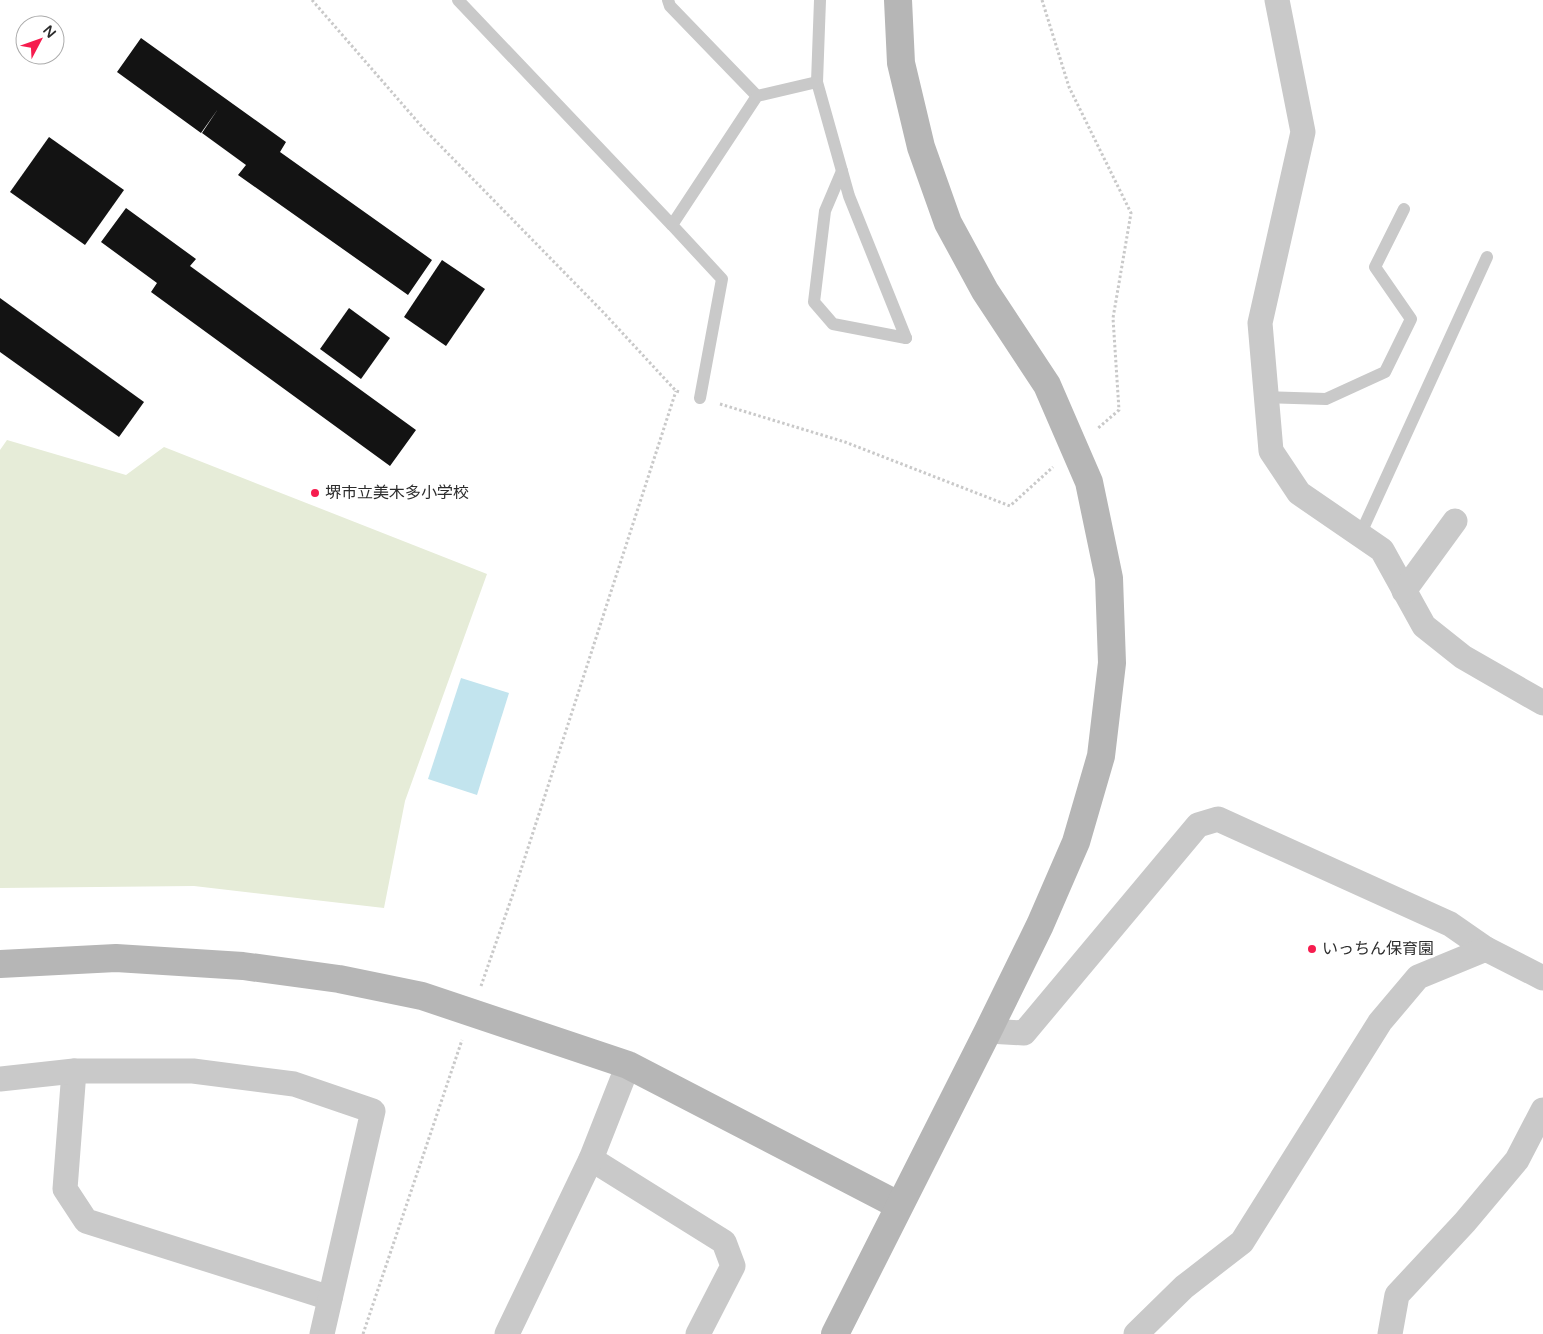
<svg xmlns="http://www.w3.org/2000/svg" width="1543" height="1334" font-family="'Varela Round','Noto Sans JP',sans-serif">
<rect width="100%" height="100%" fill="#fff"/>
<polygon fill="#e6ecd8" points="7,440 126,475 164,447 487,574 405,801 384,908 194,886 0,888 0,450"/>
<polygon fill="#c2e4ee" points="461,678 509,693 477,795 428,779"/>
<g fill="#131313">
<polygon points="141,38 286,142 280,152 432,260 408,295 238,175 246,165 202,133 218,109 201,133 117,72"/>
<polygon points="49,137 124,190 85,245 10,192"/>
<polygon points="126,208 196,259 190,266 416,430 390,466 151,292 157,283 101,242"/>
<polygon points="442,260 485,289 446,346 404,317"/>
<polygon points="0,298 144,402 119,437 0,352"/>
<polygon points="349,308 390,338 361,379 320,349"/>
</g>
<g fill="none" stroke-linecap="round" stroke-linejoin="round">
<g stroke="#c9c9c9" stroke-width="3" stroke-dasharray="2.5 2.5" stroke-linecap="butt">
<polyline points="312,0 423,128 603,312 676,391 680,392"/>
<polyline points="1042,0 1069,87 1131,213 1113,318 1119,410 1097,429"/>
<polyline points="720,404 845,442 1010,506 1053,467"/>
<polyline points="481,986 515,888 676,391"/>
<polyline points="363,1334 462,1040"/>
</g>
<g stroke="#c9c9c9" stroke-width="12">
<polyline points="458,0 672,225"/>
<polyline points="668,0 670,6 757,96"/>
<polyline points="820,0 817,82 849,196 906,338"/>
<polyline points="842,171 825,211 814,302 833,324 906,338"/>
<polyline points="1266,397 1326,399 1385,372 1411,319 1375,267 1404,209"/>
<polyline points="700,398 722,279 672,225 757,96 817,82"/>
<polyline points="1360,535 1487,257"/>
</g>
<g stroke="#c9c9c9" stroke-width="25">
<polyline points="1277,0 1303,132 1260,323 1271,451 1299,493 1382,550 1424,626 1463,657 1543,703"/>
<polyline points="1404,591 1455,521"/>
<polyline points="988,1031 1024,1033 1198,825 1218,819 1450,924 1486,949"/>
<polyline points="74,1071 65,1189 86,1221 330,1298"/>
<polyline points="0,1079 74,1071 193,1071 294,1084 373,1111 322,1334"/>
<polyline points="591,1159 724,1242 733,1266 698,1334"/>
<polyline points="507,1334 591,1159 628,1065"/>
<polyline points="1136,1334 1184,1287 1242,1242 1380,1022 1418,977 1486,949 1543,978"/>
<polyline points="1390,1334 1397,1295 1465,1222 1517,1160 1543,1110"/>
</g>
<g stroke="#b6b6b6" stroke-width="28">
<polyline points="0,964 116,958 243,966 339,979 422,996 628,1065 898,1205"/>
<polyline points="835,1334 988,1031 1040,925 1076,842 1101,756 1112,663 1109,578 1089,482 1047,385 985,291 948,223 921,147 901,63 898,0"/>
</g>
</g>
<g fill="#f61c4e" stroke="#fff" stroke-width="2">
<circle cx="315" cy="493" r="5"/>
<circle cx="1312" cy="949" r="5"/>
</g>
<g text-anchor="middle" dominant-baseline="central" stroke-width="5" stroke-linejoin="round" paint-order="stroke">
<g font-size="16" fill="#2c2c2c" stroke="#fff" text-anchor="start">
<text x="325" y="493">堺市立美木多小学校</text>
<text x="1322" y="949">いっちん保育園</text>
</g>
</g>
<g transform="translate(40 40) rotate(49)"><circle r="24" fill="#ffffff" stroke="#ababab"/>
<path d="M0-4L9 19L0 12L-9 19Z" fill="#f61c4e"/>
<text y="-8" font-size="14" font-weight="bold" text-anchor="middle" fill="#2c2c2c">N</text>
</g>
</svg>
